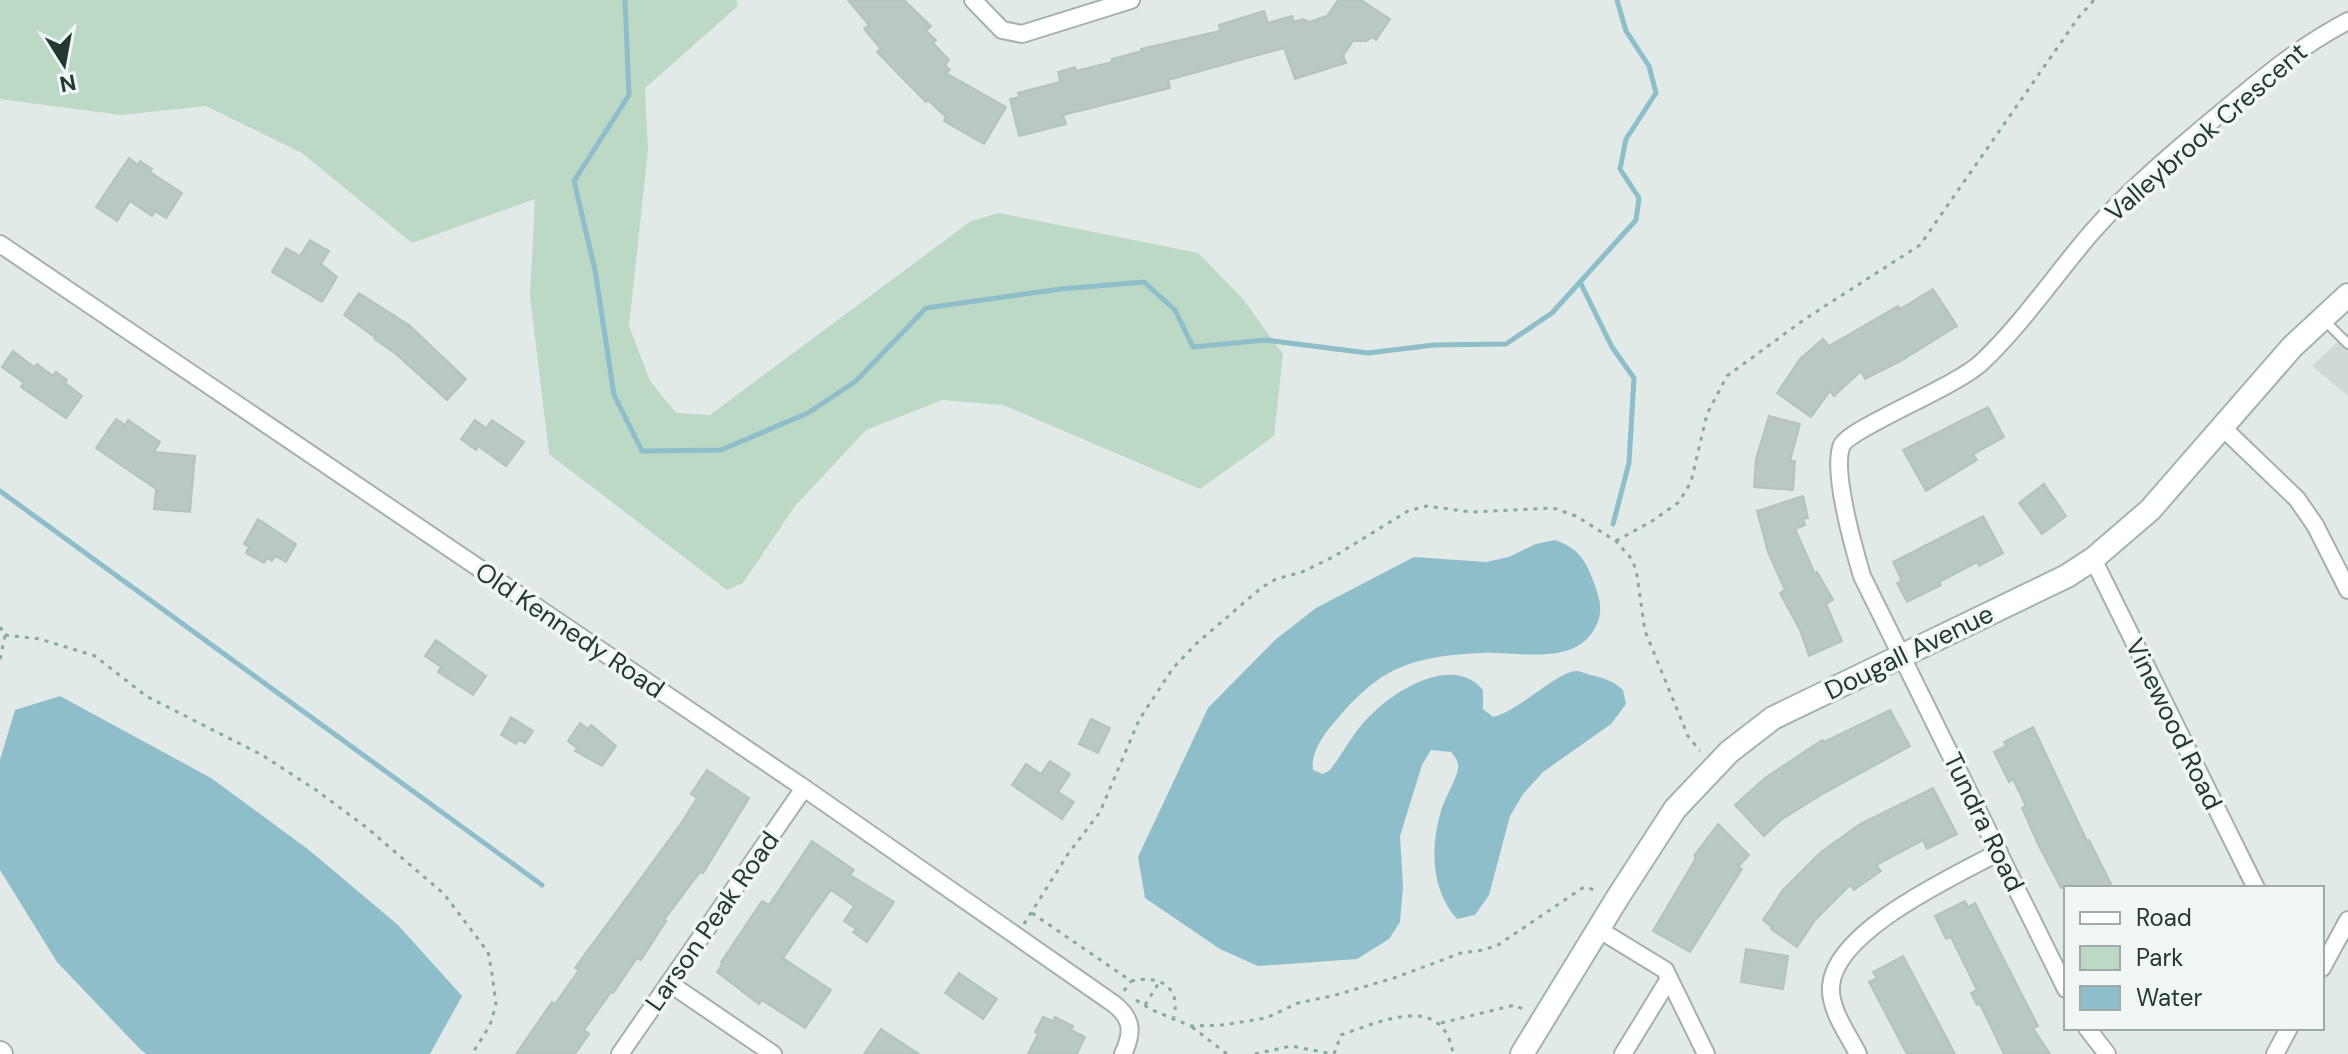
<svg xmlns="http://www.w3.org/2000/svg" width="2348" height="1054" font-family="'DM Sans',sans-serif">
<rect width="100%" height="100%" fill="#e1eae6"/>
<polygon fill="#cfdad5" points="2348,332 2348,396 2312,366"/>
<polygon fill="#bcd9c5" points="0,0 736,0 738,6 645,88 648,150 629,326 650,381 676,413 710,415 971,221 999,213 1198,253 1242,298 1283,354 1274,436 1200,489 1003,405 942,400 866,430 795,506 743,583 727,590 549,454 530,296 535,199 412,243 302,153 206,106 121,115 0,99"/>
<g fill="#8ebeca">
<path d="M1555 540C1578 548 1586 560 1594 583 1600 600 1604 611 1595 628 1574 667 1518 651 1482 653 1455 654 1423 657 1399 668 1375 678 1354 699 1338 718 1326 731 1310 752 1313 770L1323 774 1330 770C1344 752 1357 726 1375 711 1402 686 1455 656 1483 690V709L1493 717C1519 711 1559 670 1577 671 1583 672 1589 675 1595 676 1607 679 1614 682 1623 690L1626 704 1611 724 1543 772 1523 794 1510 816 1489 895 1475 915 1457 919C1431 890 1430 847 1441 811 1445 797 1455 783 1458 769 1459 762 1456 758 1451 752L1431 750 1422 765 1400 836 1403 886 1400 922 1389 939 1357 959 1258 966 1220 949 1145 898 1138 857 1208 708 1275 640 1316 608 1414 557 1486 562 1509 557 1536 544Z"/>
<polygon points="60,696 211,778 309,850 398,925 462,996 430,1054 146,1054 139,1048 57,962 0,870 0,760 15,710"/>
</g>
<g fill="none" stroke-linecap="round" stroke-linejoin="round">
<g stroke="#8ebeca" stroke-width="5">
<polyline points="625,0 629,95 574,181 595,270 614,395 642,451 721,450 808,413 856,381 926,308 1061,289 1144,282 1175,310 1193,347 1265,340 1368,353 1434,345 1506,344 1552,313 1636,220 1639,198 1620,169 1626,139 1656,93 1649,66 1626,31 1617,0"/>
<polyline points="1580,282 1612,347 1634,378 1629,463 1613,524"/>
<polyline points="0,491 542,885"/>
</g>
</g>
<g fill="#bac7c2" stroke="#b4c3bd" stroke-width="2">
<polygon points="848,0 904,0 931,26 926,31 936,40 933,43 949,60 945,65 950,70 946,73 1006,107 984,144 944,121 946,117 928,100 926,102 877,52 881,49 864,29 869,25"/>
<polygon points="1338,0 1361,0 1390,19 1376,40 1373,37 1366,41 1353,41 1343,56 1346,63 1295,79 1284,48 1168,80 1170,88 1063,115 1066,124 1019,136 1010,99 1020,97 1018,93 1060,82 1058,72 1075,67 1076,71 1112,62 1112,59 1142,51 1141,49 1220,31 1219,25 1264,11 1268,23 1292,16 1294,22 1303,19 1309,22 1327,16"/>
<polygon points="129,158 138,165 140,161 152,169 150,172 182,193 166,218 155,211 152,216 130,201 117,221 96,207"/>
<polygon points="310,240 329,251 321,264 337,277 322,302 272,272 286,248 300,256"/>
<polygon points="1933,289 1957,326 1901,361 1865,379 1861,371 1834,396 1830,391 1811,417 1777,393 1800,359 1823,339 1829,346 1898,306 1900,309"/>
<polygon points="359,293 409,325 466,379 447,400 396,354 375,339 376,338 344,315"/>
<polygon points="13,351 34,367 37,364 53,376 56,372 67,380 65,383 82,396 66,418 21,387 24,383 2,367"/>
<polygon points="1988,407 2004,437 1973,454 1977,460 1926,491 1903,450"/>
<polygon points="1769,416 1800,424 1790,461 1795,461 1793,490 1754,487 1756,459"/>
<polygon points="116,419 125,425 128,420 160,442 154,452 195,456 190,512 154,509 156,489 96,448"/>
<polygon points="475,420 486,428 492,420 524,442 506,466 478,446 476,450 461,439"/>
<polygon points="2044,484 2066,516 2042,534 2019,503"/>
<polygon points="1803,496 1808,518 1803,519 1805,525 1795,529 1815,574 1817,572 1833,600 1826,604 1842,641 1809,656 1800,630 1780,593 1785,590 1768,552 1757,511"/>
<polygon points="1983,516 2003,553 1979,566 1977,562 1939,582 1941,585 1907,602 1897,583 1902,581 1893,562"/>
<polygon points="258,519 296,544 286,562 275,556 272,561 267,558 264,563 246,553 249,547 244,544"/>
<polygon points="436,640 486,676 473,695 438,672 441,667 425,656"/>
<polygon points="1890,710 1910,746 1824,793 1781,820 1764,836 1735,805 1765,778 1822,740 1824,742"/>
<polygon points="511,717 533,731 525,743 519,740 516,744 501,735"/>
<polygon points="1091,719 1110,728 1098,753 1079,744"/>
<polygon points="580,723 588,729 591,725 616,746 602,766 575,751 577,748 568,741"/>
<polygon points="2033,727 2087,841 2089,840 2113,888 2061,888 2038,844 2022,808 2026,806 2013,779 2009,782 1994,752 2006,746 2004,742"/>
<polygon points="1050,761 1070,774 1058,792 1074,802 1062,819 1012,785 1026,764 1041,774"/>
<polygon points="707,770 749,798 703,873 700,872 664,920 666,921 641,960 637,958 613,993 611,992 584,1030 589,1034 575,1054 516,1054 552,1002 555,1004 579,970 575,968 680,825 697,798 691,794"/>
<polygon points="1933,788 1957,834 1927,849 1923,840 1876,865 1881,871 1854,890 1850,885 1815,920 1797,947 1771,929 1772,927 1763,920 1783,890 1821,852 1860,824"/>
<polygon points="1718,824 1749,855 1738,867 1742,869 1690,952 1653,931 1696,858 1694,856"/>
<polygon points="812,841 854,870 850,875 894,902 867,942 853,932 856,929 844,921 854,906 831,890 812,916 783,958 831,990 805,1028 762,1000 759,1004 717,972 723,963 721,962 762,901 769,905"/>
<polygon points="1965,901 1968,907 1975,903 2038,1026 2033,1028 2050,1054 2004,1054 1980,1004 1977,1005 1971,993 1977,990 1951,937 1946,939 1935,916"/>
<polygon points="1746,949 1788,956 1783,989 1741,982"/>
<polygon points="1903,956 1955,1054 1907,1054 1869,982 1877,978 1873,972"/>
<polygon points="959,973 997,999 983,1019 945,993"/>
<polygon points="1043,1017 1053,1021 1055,1017 1073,1026 1071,1030 1085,1037 1077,1054 1028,1054 1038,1034 1035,1032"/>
<polygon points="881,1029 919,1054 864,1054"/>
</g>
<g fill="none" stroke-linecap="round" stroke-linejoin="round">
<g stroke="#a4b1ad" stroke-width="12">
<polyline id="lane" points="2323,319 2348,344"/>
</g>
<g stroke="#a4b1ad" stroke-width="20">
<g id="street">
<polyline points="973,0 1002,30 1022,34 1131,0"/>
<path d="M0 244 804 788 1114 1004C1133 1019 1133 1033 1123 1054"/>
<polyline points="2221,426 2297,499 2315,525 2348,590"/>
<polyline points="2093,559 2256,888"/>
<polyline points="1598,929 1665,970 1706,1054"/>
<polyline points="2322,968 2348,920"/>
<polyline points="669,983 773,1054"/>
<path d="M2066 989 1862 576C1854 549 1831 469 1842 445 1852 427 1956 387 1982 362 2023 323 2055 275 2092 232 2129 190 2173 153 2216 117 2259 81 2298 47 2348 21"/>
<polyline points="2087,1028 2107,1054"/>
<polyline points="620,1054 804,788"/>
<polyline points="1623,1054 1669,979"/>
<path d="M1858 1054C1848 1034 1829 1009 1831 986 1835 930 1955 876 1999 852"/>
<polyline points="2275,1054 2289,1028"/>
</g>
</g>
<g stroke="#a1b5ae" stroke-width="26">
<g id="secondary">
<polyline points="0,1053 1,1054"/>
<polyline points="1522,1054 1618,897 1675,809 1729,752 1773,718 2067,576 2093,559 2150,510 2292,347 2348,295"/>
</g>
</g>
<g stroke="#85aaa0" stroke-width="3" stroke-dasharray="4 6" stroke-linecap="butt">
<polyline points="1616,541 1652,521 1679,502 1691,482 1707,414 1727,376 1805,319 1920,245 2078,18 2094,0"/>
<polyline points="0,627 5,635 0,660"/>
<polyline points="5,635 40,639 95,656 146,696 262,755 316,790 366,827 444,894 488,952 492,973 496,1005 490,1025 472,1054"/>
<path d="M1032 913 1131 981C1158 975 1181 985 1174 1017"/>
<polyline points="1024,924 1068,854 1100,812 1139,720 1173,668 1197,643 1261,588 1276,579 1302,572 1333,557 1408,511 1427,506 1471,512 1553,508 1576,516 1616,541 1630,557 1636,569 1645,631 1688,736 1700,751"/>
<polyline points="1124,991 1131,981"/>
<polyline points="1136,1000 1152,1010 1191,1026 1223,1025 1266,1018 1298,1003 1332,996 1394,978 1461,953 1483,950 1498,945 1584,887 1599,891"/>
<polyline points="1145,1005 1160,981"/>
<polyline points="1441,1023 1515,1005 1524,1010"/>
<polyline points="1192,1027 1227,1054"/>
<polyline points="1255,1054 1291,1046 1333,1054"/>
<path d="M1334 1054 1341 1035C1381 1021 1444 992 1453 1054"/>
</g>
<use href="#lane" stroke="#fff" stroke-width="8"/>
<use href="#street" stroke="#fff" stroke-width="16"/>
<use href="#secondary" stroke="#fff" stroke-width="22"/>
</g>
<g text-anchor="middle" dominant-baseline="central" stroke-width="7" stroke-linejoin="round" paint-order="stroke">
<g font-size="26" fill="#233934" stroke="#f1f7f4">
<text transform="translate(2206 132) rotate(-41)">Valleybrook Crescent</text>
<text transform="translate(570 630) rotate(34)">Old Kennedy Road</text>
<text transform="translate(1909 652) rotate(-26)">Dougall Avenue</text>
<text transform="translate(2174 724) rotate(64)">Vinewood Road</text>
<text transform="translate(1984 822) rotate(64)">Tundra Road</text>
<text transform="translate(712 921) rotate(-55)">Larson Peak Road</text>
</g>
</g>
<rect x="2064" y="886" width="260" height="144" fill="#f1f7f4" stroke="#9faba7" stroke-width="2"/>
<rect x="2080" y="912" width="40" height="12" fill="#ffffff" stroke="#9faba7" stroke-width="2"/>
<text x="2136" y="926" font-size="24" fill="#233934">Road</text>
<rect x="2080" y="946" width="40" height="24" fill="#bcd9c5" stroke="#9faba7" stroke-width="2"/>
<text x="2136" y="966" font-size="24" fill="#233934">Park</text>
<rect x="2080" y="986" width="40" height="24" fill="#8ebeca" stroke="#9faba7" stroke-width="2"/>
<text x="2136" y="1006" font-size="24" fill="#233934">Water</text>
<g transform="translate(64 64) rotate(169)" stroke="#f1f7f4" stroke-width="6" paint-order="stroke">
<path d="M0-6L14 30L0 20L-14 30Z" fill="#233934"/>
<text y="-12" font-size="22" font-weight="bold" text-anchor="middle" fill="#233934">N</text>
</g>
</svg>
